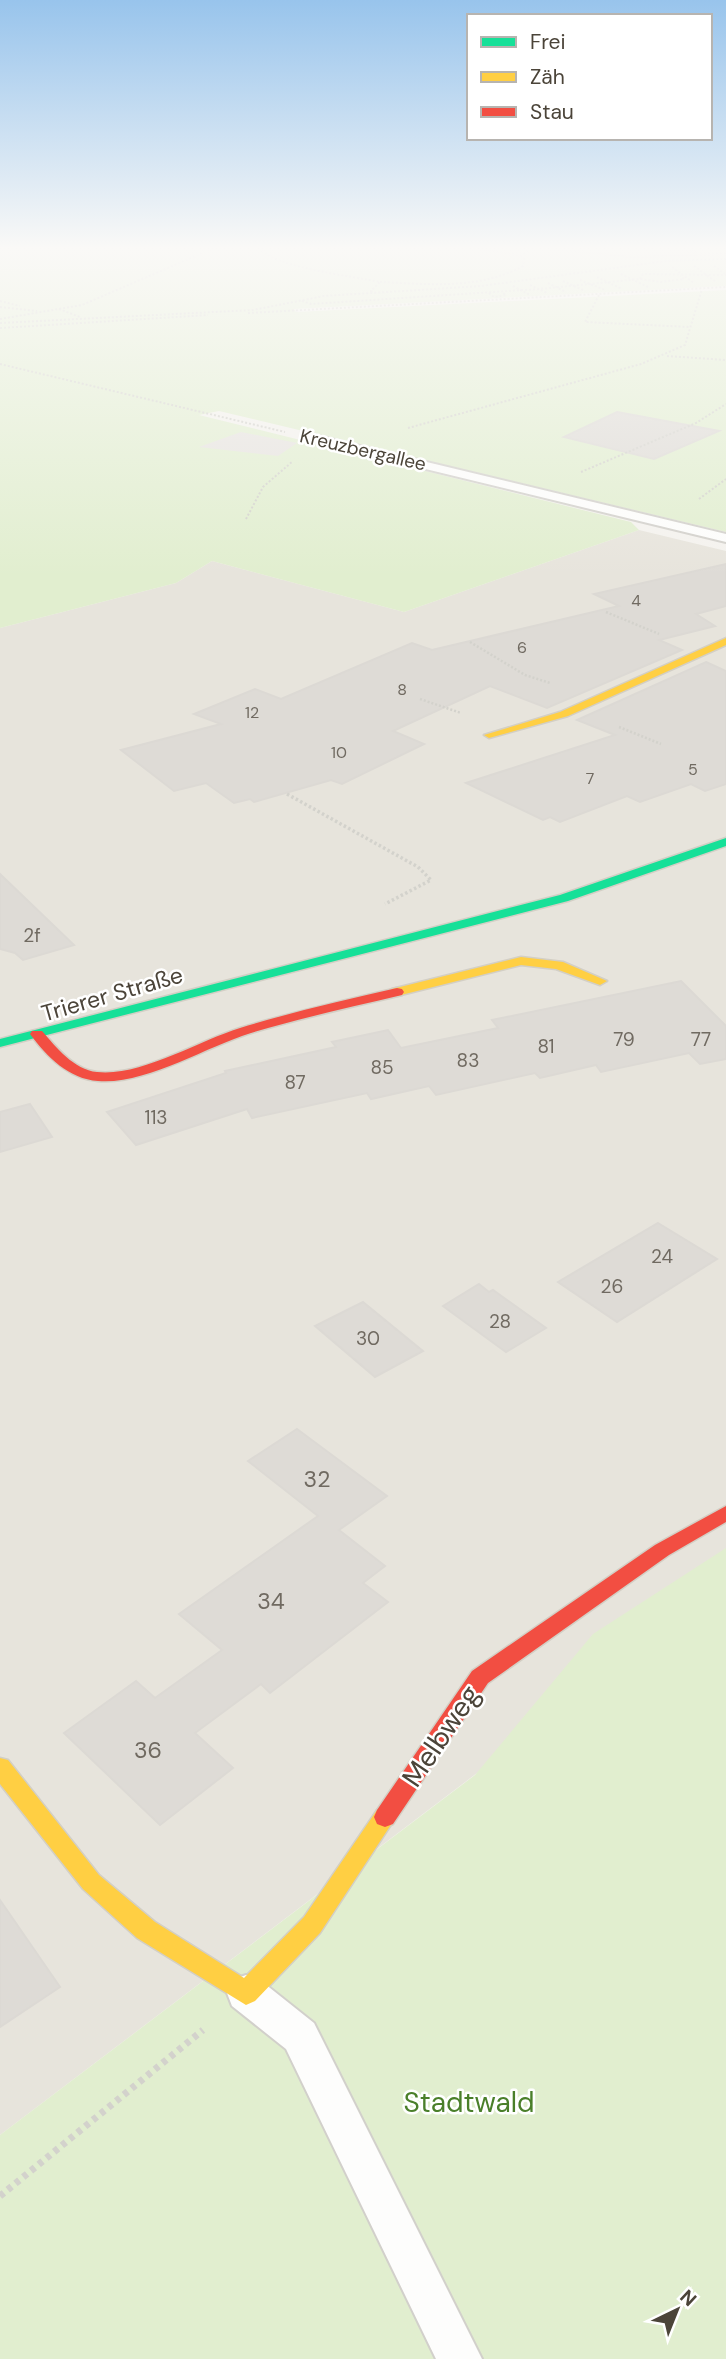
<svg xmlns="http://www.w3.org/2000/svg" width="726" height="2359" font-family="'DM Sans',sans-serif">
<rect width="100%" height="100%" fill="#f4f2ee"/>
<polygon fill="#e7e4dc" points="639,530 726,551 726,1584 0,2135 0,628 176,583 212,561 404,612"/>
<g fill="#e1eecf">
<polygon points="0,245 726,245 726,286 294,309 296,312 726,290 726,532 219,411 199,415 631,522 639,530 404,612 212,561 176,583 0,628"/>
<polygon points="726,1548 726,2359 0,2359 0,2135 475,1775 593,1634"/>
</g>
<polygon fill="#e6e3df" points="241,432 297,443 278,456 199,447"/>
<g fill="#dedbd6" stroke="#dcd9d4" stroke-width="2">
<polygon points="617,412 719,431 654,459 564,437"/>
<polygon points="726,564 726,606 696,614 715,626 659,640 682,650 547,708 490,686 393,731 424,744 342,784 331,780 254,802 250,799 234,803 206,783 174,791 121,750 221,724 194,714 255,689 281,699 412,643 432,650 619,606 594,594"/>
<polygon points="706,662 726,671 726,784 705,791 691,784 640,802 627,796 560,822 550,817 543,820 466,783 615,735 577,720"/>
<polygon points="0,874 74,945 23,960 15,953 0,949"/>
<polygon points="681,981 726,1026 726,1059 700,1064 689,1053 601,1072 596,1065 540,1078 535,1073 436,1095 429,1086 371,1099 367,1093 252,1118 247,1109 136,1145 107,1112 226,1073 225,1071 336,1047 332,1042 388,1030 401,1048 498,1028 492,1020"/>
<polygon points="30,1104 52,1137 0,1152 0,1112"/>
<polygon points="658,1223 717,1259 617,1322 558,1282"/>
<polygon points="479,1284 489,1292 493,1290 546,1328 506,1352 443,1306"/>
<polygon points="363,1302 423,1351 375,1377 315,1326"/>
<polygon points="297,1429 387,1496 339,1530 385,1566 363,1583 388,1602 270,1693 261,1684 195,1733 233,1768 160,1825 64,1733 136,1681 155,1698 222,1650 179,1614 318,1516 248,1461"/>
<polygon points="0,1900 60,1987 0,2027"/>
</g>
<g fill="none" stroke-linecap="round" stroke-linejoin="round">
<g stroke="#d2d0cb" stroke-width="4">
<g id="lane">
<polygon points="310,434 726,534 726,542 306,440 306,436"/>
<polygon points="246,1975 260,1980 314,2023 482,2359 436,2359 286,2049 232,2006 227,1993 232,1980"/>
</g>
</g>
<g stroke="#d3cfc5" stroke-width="3">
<polygon id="fast" points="726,838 726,846 568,901 0,1047 0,1039 560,895"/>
</g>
<g stroke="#d3cfc5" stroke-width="3">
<g id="slow">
<polygon points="726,638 726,645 568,716 489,738 484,735 560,712"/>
<polygon points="521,957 563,962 607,981 600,985 556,969 521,965 397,996 390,992 392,989"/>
<polygon points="0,1758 8,1760 99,1875 155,1922 244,1978 304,1917 377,1810 385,1807 393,1810 396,1817 320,1933 255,2001 246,2005 137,1938 83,1889 0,1784"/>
</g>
</g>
<g stroke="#d3cfc5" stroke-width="3">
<g id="jam">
<path d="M397 988 402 989 404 992 402 995C351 1007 301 1018 251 1033 205 1047 146 1085 98 1081 69 1079 47 1057 30 1034L32 1031H42C56 1047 74 1070 97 1072 140 1077 198 1041 240 1028 292 1012 345 1000 397 988Z"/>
<polygon points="726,1506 726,1522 669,1555 488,1683 393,1824 385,1827 377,1824 374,1817 377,1810 472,1671 655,1545"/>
</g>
</g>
<g stroke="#d3d2cc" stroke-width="2" stroke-dasharray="2 2" stroke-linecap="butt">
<path d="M262 245 259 249C278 268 352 276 380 282L371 291 373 292"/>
<polyline points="461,245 521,256"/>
<polyline points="514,245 631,257 696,255 688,245"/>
<polyline points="638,245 696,252"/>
<polyline points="692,247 726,246"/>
<polyline points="696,255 726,254"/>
<polyline points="694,266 716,282"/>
<polyline points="714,266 725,274"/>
<polyline points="672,267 694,283"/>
<polyline points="621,274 648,287"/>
<polyline points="597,277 622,289"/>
<polyline points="640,279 643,274 726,275"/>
<polyline points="580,280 605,290"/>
<polyline points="563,281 585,291"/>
<path d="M380 282C427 284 480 290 523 266L524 259 521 256 531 248"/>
<polyline points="548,283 566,292"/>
<polyline points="530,285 547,293"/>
<polyline points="513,286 530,295"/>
<polyline points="489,293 494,297 506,295 502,292"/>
<polyline points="599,295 585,322 690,327"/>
<polyline points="0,301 20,306"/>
<polyline points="302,301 311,304 539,289 640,279 661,282 684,279 680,276"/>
<polyline points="0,307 37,311"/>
<polyline points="59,309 80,317"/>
<polyline points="248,313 726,287"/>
<polyline points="0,319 82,305 221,245"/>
<polyline points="0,323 253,310 324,296 481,286 666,261 726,259"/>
<polyline points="0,328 208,315"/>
<polyline points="667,356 726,360"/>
<polyline points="0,364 285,432"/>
<polyline points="408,428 641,364 685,345 702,289"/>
<polyline points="581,472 696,423 726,404"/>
<polyline points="699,499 726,479"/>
<polyline points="246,519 263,487 293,461"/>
</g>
<g stroke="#d3d2cc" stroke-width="2.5" stroke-dasharray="2 2" stroke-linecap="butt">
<polyline points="606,612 659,634"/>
<polyline points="470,642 525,675 550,683"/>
<polyline points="420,699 461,713"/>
<polyline points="619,727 661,744"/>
</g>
<polyline stroke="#d3d2cc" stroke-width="3.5" stroke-dasharray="2.5 2.5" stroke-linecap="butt" points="287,794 418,867 431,880 385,904"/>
<polyline stroke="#d3d2cc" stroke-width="7" stroke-dasharray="5 5" stroke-linecap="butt" points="0,2196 203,2030"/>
<use href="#lane" fill="#fdfdfc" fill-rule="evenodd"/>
<use href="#fast" fill="#16e098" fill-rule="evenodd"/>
<use href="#slow" fill="#ffcf43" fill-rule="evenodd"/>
<use href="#jam" fill="#f24e42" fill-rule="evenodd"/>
</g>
<linearGradient id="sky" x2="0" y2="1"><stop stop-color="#98c4ec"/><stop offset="0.43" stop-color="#faf9f7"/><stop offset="1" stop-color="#faf9f7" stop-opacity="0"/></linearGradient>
<rect width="726" height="576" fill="url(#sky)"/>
<g text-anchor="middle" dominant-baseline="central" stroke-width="5" stroke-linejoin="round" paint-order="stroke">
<g font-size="16" fill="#706a61">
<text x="636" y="600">4</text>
<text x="522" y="647">6</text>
<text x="402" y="689">8</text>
<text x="252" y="712">12</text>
<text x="339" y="752">10</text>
<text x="693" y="769">5</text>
<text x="590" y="778">7</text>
</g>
<g font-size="19" fill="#4b4439" stroke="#fff">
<text transform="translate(363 450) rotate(13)">Kreuzbergallee</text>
</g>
<g font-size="19" fill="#706a61">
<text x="32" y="935">2f</text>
<text x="624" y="1039">79</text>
<text x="701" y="1039">77</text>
<text x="546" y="1046">81</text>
<text x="468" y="1060">83</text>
<text x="382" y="1067">85</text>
<text x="295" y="1082">87</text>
<text x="156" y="1117">113</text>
<text x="662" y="1256">24</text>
<text x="612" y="1286">26</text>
<text x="500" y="1321">28</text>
<text x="368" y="1338">30</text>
</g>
<g font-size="23" fill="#4b4439" stroke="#fff">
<text transform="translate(112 994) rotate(-16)">Trierer Straße</text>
</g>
<g font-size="23" fill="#706a61">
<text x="317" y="1479">32</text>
<text x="271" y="1601">34</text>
<text x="148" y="1750">36</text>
</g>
<g font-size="28" fill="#4b4439" stroke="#fff">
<text transform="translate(441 1736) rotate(-56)">Melbweg</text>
</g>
<g font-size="28" fill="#4a7f2a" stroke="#fff">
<text x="469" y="2102">Stadtwald</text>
</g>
</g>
<rect x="467" y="14" width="245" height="126" fill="#ffffff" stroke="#b7b4b0" stroke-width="2"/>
<rect x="481" y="37" width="35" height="10" fill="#16e098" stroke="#b7b4b0" stroke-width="2"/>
<text x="530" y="49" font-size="21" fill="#4b4439">Frei</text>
<rect x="481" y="72" width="35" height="10" fill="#ffcf43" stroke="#b7b4b0" stroke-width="2"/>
<text x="530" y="84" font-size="21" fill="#4b4439">Zäh</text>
<rect x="481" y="107" width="35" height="10" fill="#f24e42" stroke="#b7b4b0" stroke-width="2"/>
<text x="530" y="119" font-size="21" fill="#4b4439">Stau</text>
<g transform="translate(677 2310) rotate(43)" stroke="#ffffff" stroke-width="5" paint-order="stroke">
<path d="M0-5L12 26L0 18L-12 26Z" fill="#4b4439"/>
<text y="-10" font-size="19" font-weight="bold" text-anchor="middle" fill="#4b4439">N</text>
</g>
</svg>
